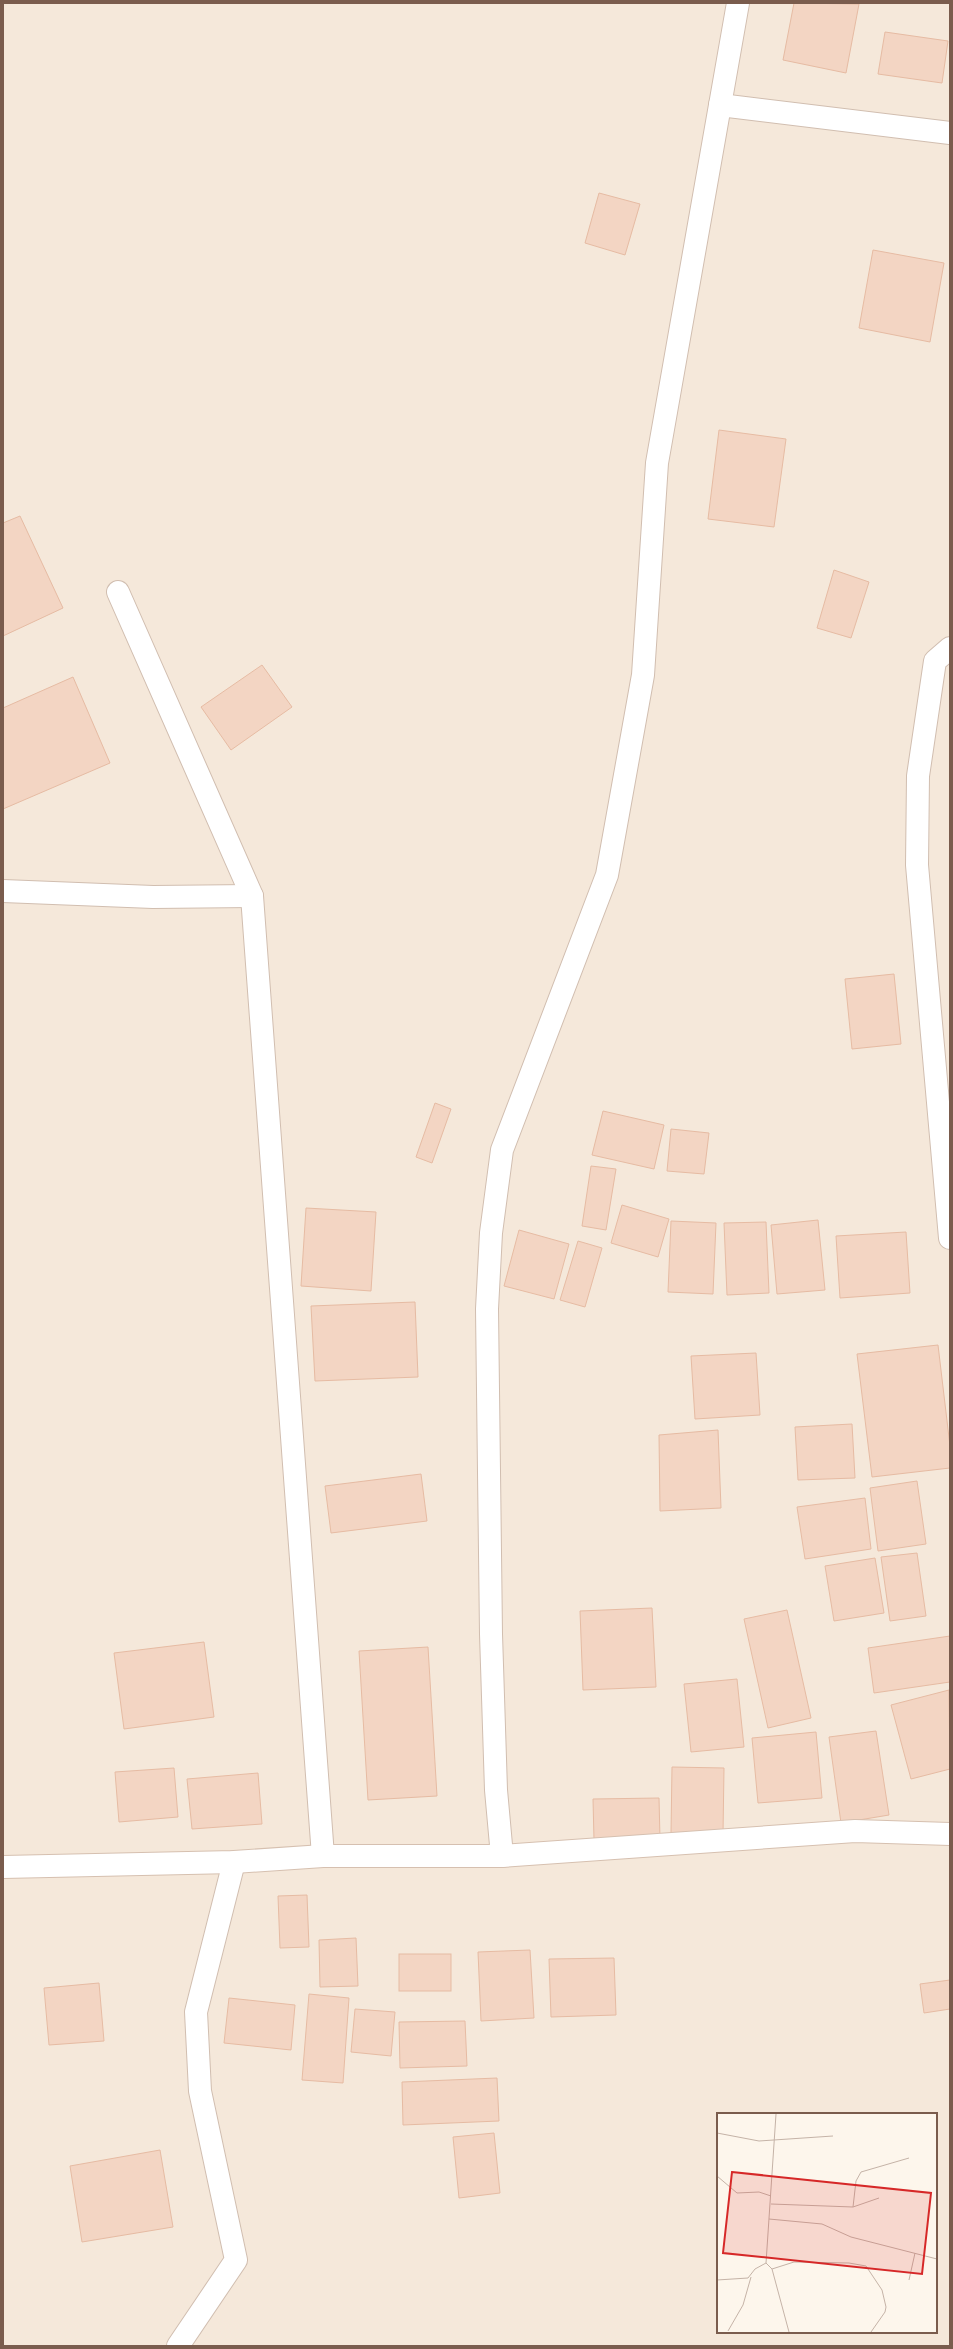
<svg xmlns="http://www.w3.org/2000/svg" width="953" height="2349" font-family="Figtree,sans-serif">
<rect width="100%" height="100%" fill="#fdf6ec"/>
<path fill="#f5e8da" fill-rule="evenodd" d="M3 3H950V2346H3ZM718 2114H936V2332H718Z"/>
<g fill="#f3d5c3" stroke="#e6bba3">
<polygon points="794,3 859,4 846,73 783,60"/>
<polygon points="885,32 948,41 942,83 878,74"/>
<polygon points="599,193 640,204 625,255 585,243"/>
<polygon points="873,250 944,263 930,342 859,328"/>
<polygon points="719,430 786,439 774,527 708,519"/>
<polygon points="20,516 63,608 3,636 3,523"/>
<polygon points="834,570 869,582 851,638 817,628"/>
<polygon points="262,665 292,707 231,750 201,707"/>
<polygon points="73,677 110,763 3,809 3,708"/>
<polygon points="894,974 901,1044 852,1049 845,979"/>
<polygon points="435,1103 451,1109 432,1163 416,1157"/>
<polygon points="603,1111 664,1125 654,1169 592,1155"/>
<polygon points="671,1129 709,1133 704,1174 667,1171"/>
<polygon points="591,1166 616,1169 606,1230 582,1226"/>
<polygon points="622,1205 669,1219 658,1257 611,1243"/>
<polygon points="306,1208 376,1212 371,1291 301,1286"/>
<polygon points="818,1220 825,1290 777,1294 771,1225"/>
<polygon points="671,1221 716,1223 713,1294 668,1292"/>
<polygon points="766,1222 769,1293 727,1295 724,1223"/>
<polygon points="519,1230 569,1244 554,1299 504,1286"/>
<polygon points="906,1232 910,1293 840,1298 836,1236"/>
<polygon points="578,1241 602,1248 585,1307 560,1300"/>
<polygon points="415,1302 418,1377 315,1381 311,1306"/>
<polygon points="938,1345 950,1446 950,1468 872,1477 857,1354"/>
<polygon points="756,1353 760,1415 695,1419 691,1356"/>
<polygon points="852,1424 855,1478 798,1480 795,1427"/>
<polygon points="718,1430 721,1508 660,1511 659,1435"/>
<polygon points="421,1474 427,1521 331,1533 325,1486"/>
<polygon points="917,1481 926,1544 878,1551 870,1488"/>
<polygon points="865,1498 871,1549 805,1559 797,1507"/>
<polygon points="917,1553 926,1616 890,1621 881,1557"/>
<polygon points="875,1558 884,1613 834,1621 825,1566"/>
<polygon points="652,1608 656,1687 583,1690 580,1611"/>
<polygon points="787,1610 811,1718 768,1728 744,1619"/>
<polygon points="950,1636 950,1682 874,1693 868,1648"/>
<polygon points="204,1642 214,1717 124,1729 114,1653"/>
<polygon points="428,1647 437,1796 368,1800 359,1651"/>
<polygon points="737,1679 744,1747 691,1752 684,1684"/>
<polygon points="949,1690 950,1769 911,1779 891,1705"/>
<polygon points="876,1731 889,1815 841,1823 829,1737"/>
<polygon points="816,1732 822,1798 758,1803 752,1738"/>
<polygon points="672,1767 724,1768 723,1834 671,1833"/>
<polygon points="174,1768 178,1817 119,1822 115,1772"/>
<polygon points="258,1773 262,1824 192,1829 187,1779"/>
<polygon points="659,1798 660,1839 594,1840 593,1799"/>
<polygon points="307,1895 309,1947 280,1948 278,1896"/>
<polygon points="356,1938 358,1986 320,1987 319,1940"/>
<polygon points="530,1950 534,2018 481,2021 478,1952"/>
<rect x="399" y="1954" width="52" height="37"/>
<polygon points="614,1958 616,2015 551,2017 549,1959"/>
<polygon points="950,1980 950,2009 924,2013 920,1984"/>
<polygon points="99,1983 104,2041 49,2045 44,1988"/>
<polygon points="309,1994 349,1998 343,2083 302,2080"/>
<polygon points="229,1998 295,2005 291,2050 224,2043"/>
<polygon points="355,2009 395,2012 391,2056 351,2052"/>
<polygon points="465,2021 467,2066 400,2068 399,2022"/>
<polygon points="497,2078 499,2121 403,2125 402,2082"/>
<polygon points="494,2133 500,2193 459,2198 453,2137"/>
<polygon points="160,2150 173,2227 82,2242 70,2166"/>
</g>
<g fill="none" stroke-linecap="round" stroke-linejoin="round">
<g stroke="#d1beb0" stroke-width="24">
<g id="street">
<polyline points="720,105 950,133"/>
<polyline points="118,592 252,896 323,1856"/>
<polyline points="950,648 935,661 918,776 917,865 950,1238"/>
<polyline points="3,891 153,897 252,896"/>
<polyline points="502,1856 496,1790 491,1634 487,1309 491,1233 502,1150 607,875 643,675 657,463 738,3"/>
<polyline points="178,2346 236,2260 200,2091 196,2012 234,1862"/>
</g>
</g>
<g stroke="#d6c0b0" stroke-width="24">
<polyline id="secondary" points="3,1867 234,1862 323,1856 502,1856 855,1831 950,1834"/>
</g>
<use href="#street" stroke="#fff" stroke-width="22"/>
<use href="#secondary" stroke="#fff" stroke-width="22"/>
</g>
<g transform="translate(717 2113)">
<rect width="220" height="220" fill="#fdf6ec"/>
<path fill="none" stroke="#c5b3a7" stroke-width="1" d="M59 1 49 150 55 156 72 219M0 20 42 28 116 23M0 63 20 80 42 79 54 83M54 91 136 94 162 85M136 94 139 68 144 59 192 45M52 106 105 111 134 124 220 146M55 156 77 149 132 150 149 153 165 177 169 194 168 199 154 219M0 167 31 165 38 156 49 150M192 167 198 140M11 218 26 192 34 164"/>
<path fill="#d62828" fill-opacity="0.15" stroke="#d62828" stroke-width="2" d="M15 59 214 80 205 161 6 140Z"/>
<rect width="220" height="220" fill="none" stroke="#7a5c4d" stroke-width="2"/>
</g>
<rect width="953" height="2349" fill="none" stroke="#7a5c4d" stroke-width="8"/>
</svg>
